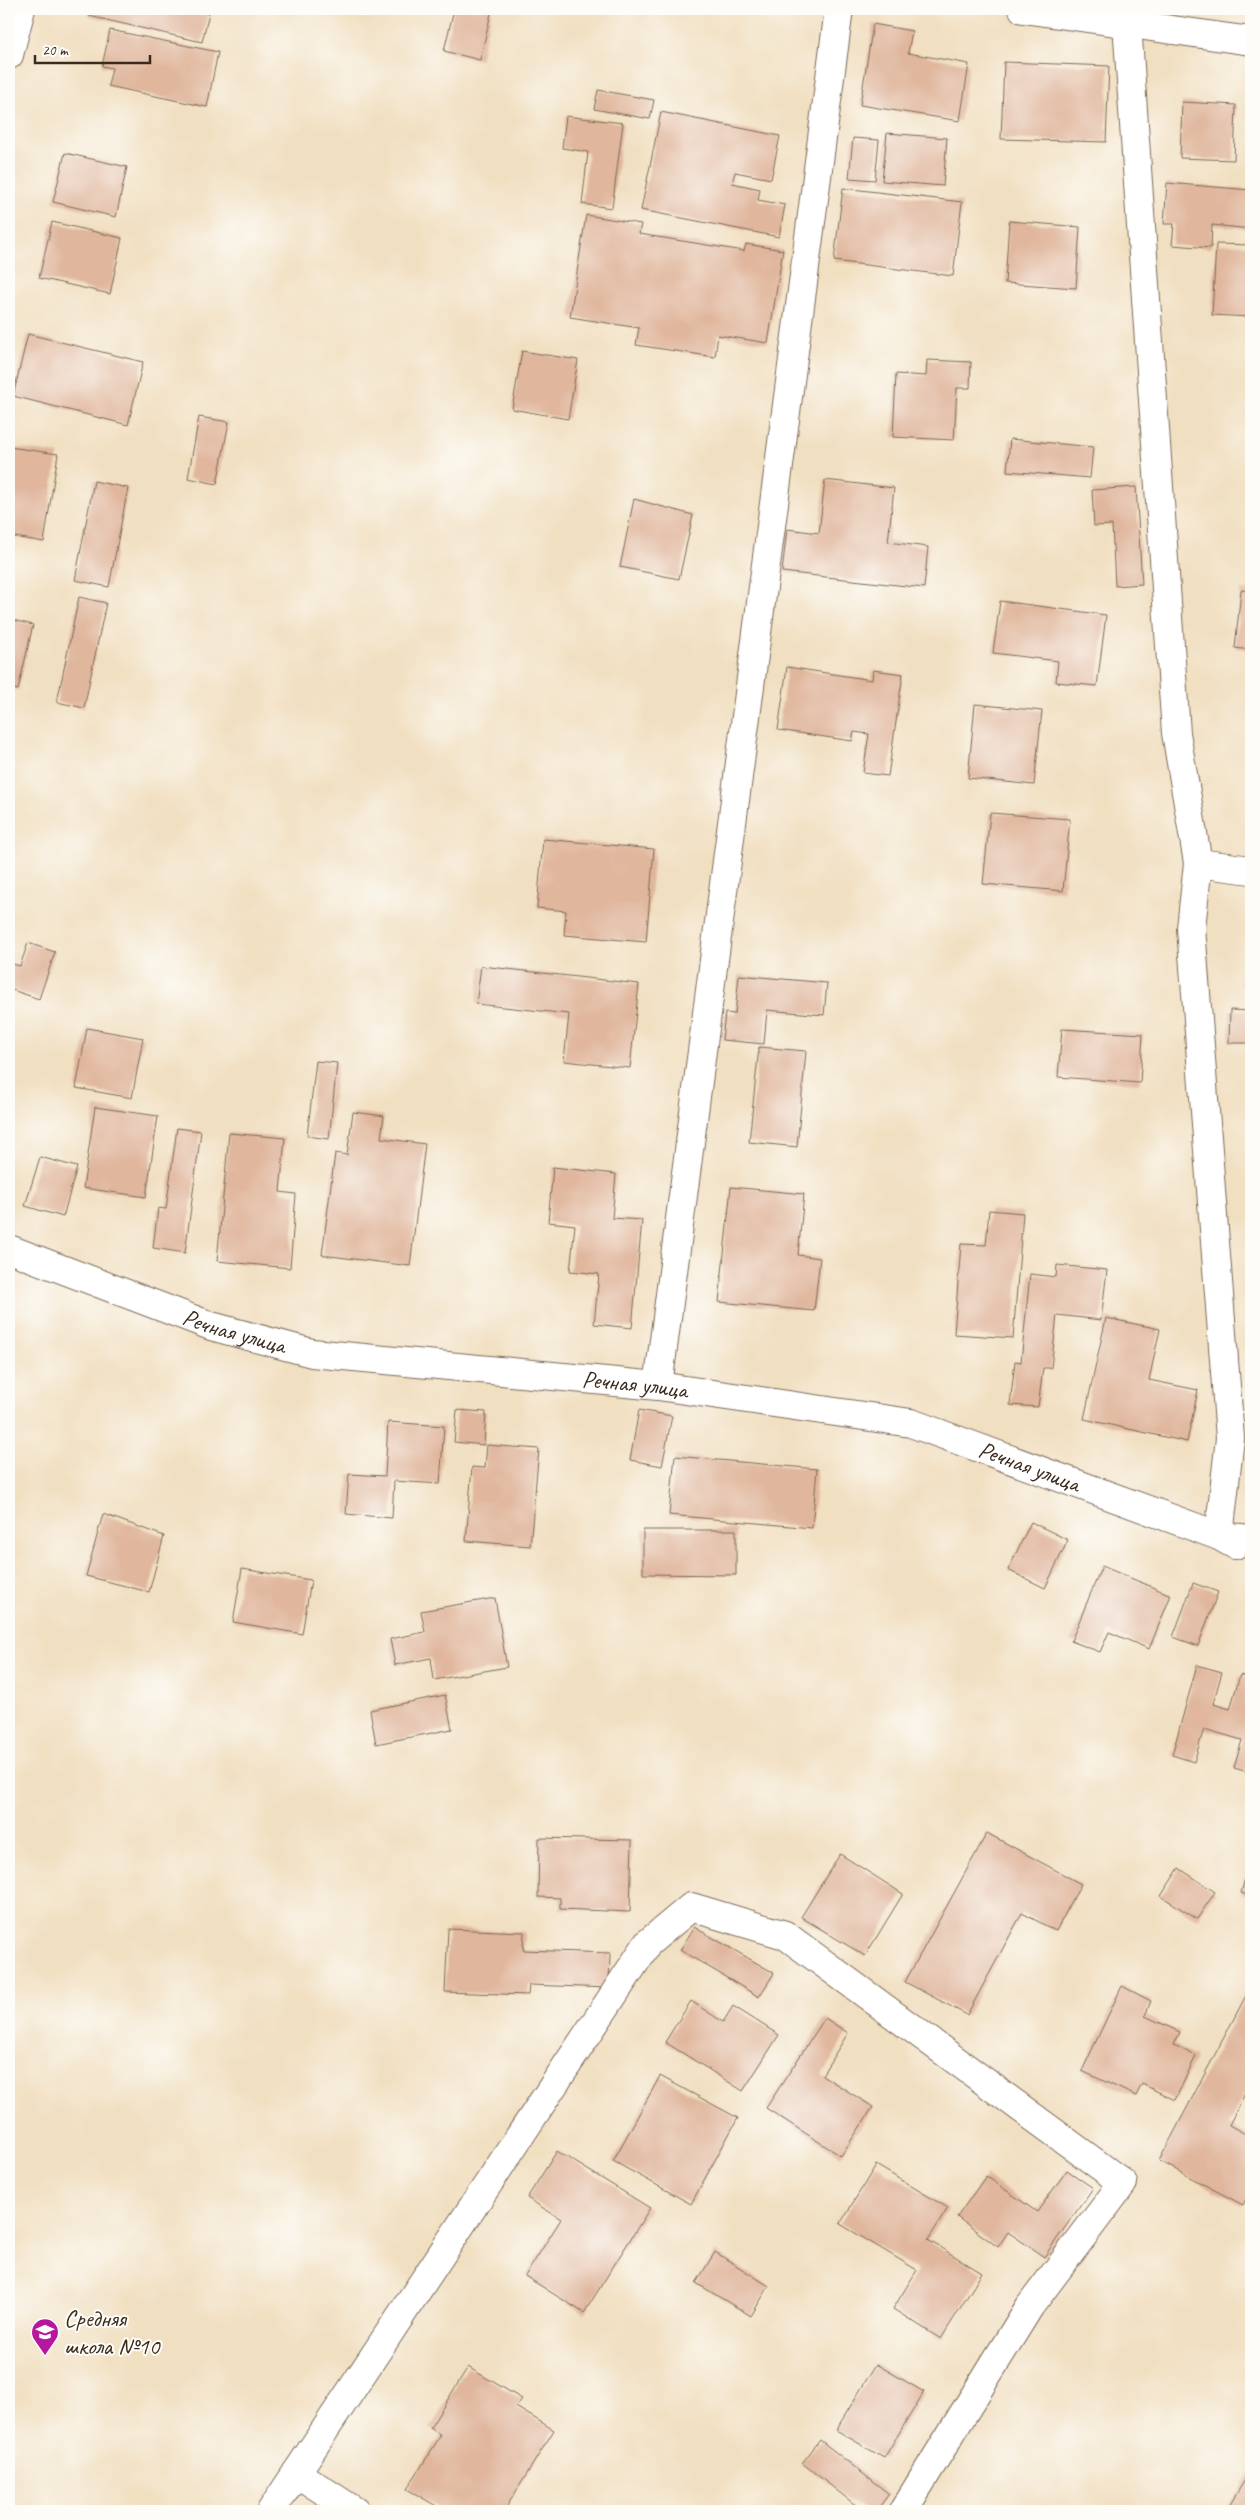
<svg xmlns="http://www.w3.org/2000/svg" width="1260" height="2520" font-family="Caveat,sans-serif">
<rect width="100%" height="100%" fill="#fdfcf7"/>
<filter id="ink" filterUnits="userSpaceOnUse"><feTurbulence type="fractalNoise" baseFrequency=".02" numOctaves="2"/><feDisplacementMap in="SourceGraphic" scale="10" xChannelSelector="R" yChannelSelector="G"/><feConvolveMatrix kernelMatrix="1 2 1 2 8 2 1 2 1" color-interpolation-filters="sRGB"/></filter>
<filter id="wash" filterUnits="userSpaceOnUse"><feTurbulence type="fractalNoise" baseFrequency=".0096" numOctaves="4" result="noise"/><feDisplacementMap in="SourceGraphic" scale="20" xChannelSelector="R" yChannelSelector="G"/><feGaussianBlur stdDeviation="1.12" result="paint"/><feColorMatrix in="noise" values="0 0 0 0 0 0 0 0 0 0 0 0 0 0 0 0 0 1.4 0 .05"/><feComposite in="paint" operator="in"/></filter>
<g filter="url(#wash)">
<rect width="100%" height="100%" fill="#f1dfc1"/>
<g id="blocks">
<g fill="#e0b69c">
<polygon points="90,9 191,9 209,13 202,42 89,16"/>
<polygon points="454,9 492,9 480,60 444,51"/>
<polygon points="873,24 912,31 908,53 969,64 960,121 860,105"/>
<polygon points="110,30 218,52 207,107 108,86 112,68 102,66"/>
<polygon points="1004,62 1109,66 1106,142 1001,139"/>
<polygon points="598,90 654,100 650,119 594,109"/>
<polygon points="1182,102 1236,105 1234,160 1180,158"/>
<polygon points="661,112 780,136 771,179 735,172 732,183 760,189 758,200 785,205 779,237 641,210"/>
<polygon points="566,116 623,123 612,208 582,204 588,152 562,148"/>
<polygon points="887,133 947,138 943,186 882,181"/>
<polygon points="853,138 879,140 875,180 849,178"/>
<polygon points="65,153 127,167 116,217 53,202"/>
<polygon points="1167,183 1251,190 1251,229 1212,225 1211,248 1172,245 1174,224 1164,224"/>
<polygon points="843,188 962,202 953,276 834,261"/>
<polygon points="586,215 641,224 639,234 744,251 746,244 783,250 768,343 718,335 715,357 636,345 639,328 570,317"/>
<polygon points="1009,221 1080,227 1076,288 1005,283"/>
<polygon points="52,222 122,238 110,294 39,278"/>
<polygon points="1216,244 1251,245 1251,317 1212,315"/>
<polygon points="28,334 143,362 128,425 13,396"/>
<polygon points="522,351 578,360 568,419 512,409"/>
<polygon points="927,360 971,362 970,388 957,388 954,440 893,437 896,374 926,376"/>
<polygon points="199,417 229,422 217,484 188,478"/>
<polygon points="1010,439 1093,447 1090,478 1007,471"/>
<polygon points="9,447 58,454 44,542 9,536"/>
<polygon points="825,480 894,488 888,542 928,547 924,588 782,572 787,529 819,533"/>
<polygon points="94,481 128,488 109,587 75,580"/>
<polygon points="1136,487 1142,584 1115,586 1112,525 1094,526 1092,490"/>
<polygon points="634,499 693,515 679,579 620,567"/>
<polygon points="1241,590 1251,591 1251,650 1235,648"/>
<polygon points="79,597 106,603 84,708 57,702"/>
<polygon points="1000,601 1106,615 1097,686 1056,682 1058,661 993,653"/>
<polygon points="9,619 33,625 18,690 9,688"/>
<polygon points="787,667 872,680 873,670 903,674 888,776 863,773 869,734 854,732 852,741 778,730"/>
<polygon points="975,704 1042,711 1034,785 968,778"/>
<polygon points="990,813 1070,819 1063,891 983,884"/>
<polygon points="543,839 654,849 646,942 564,935 566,911 537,908"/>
<polygon points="28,943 55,952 39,999 9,989 9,963 20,966"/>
<polygon points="1250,955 1251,955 1251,988 1247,987"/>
<polygon points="481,966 639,984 630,1068 564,1061 569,1014 476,1004"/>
<polygon points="739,975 827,983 824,1015 767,1010 764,1044 722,1040 725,1013 735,1014"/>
<polygon points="1230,1010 1251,1011 1251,1043 1229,1043"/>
<polygon points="87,1028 143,1038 132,1098 76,1088"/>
<polygon points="1062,1029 1143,1034 1140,1083 1058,1077"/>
<polygon points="759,1047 806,1051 797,1147 749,1142"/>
<polygon points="316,1061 337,1063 329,1139 307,1136"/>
<polygon points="95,1107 158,1116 146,1197 83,1188"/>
<polygon points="353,1112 384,1116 381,1138 425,1144 410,1266 322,1255 335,1153 347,1155"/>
<polygon points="177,1128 201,1131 185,1253 153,1248 158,1208 166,1209"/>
<polygon points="229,1133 285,1138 280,1192 296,1194 290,1268 217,1261"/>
<polygon points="40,1157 77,1167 63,1217 25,1206"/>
<polygon points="553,1167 616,1174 612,1218 642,1220 632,1328 594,1324 599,1274 570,1271 575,1225 548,1222"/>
<polygon points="731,1187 804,1194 798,1255 820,1258 814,1311 719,1302"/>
<polygon points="989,1210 1023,1213 1013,1338 954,1334 961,1244 986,1245"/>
<polygon points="1057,1265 1107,1270 1101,1320 1057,1315 1051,1368 1043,1368 1038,1407 1010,1405 1015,1361 1021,1362 1030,1274 1056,1277"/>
<polygon points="1106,1318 1160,1329 1149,1380 1198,1390 1187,1442 1084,1419"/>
<polygon points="457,1410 486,1412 484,1445 454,1442"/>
<polygon points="639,1410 672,1416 662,1466 630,1460"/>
<polygon points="388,1422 444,1426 440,1484 394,1481 392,1518 346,1514 349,1474 385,1476"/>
<polygon points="487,1445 539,1449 530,1546 466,1541 472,1467 485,1468"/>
<polygon points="675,1456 817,1469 812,1528 669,1515"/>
<polygon points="103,1514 164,1536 149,1592 86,1576"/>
<polygon points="1031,1522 1068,1540 1045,1588 1008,1570"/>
<polygon points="643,1530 736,1530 736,1575 643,1574"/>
<polygon points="1102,1566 1171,1595 1149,1649 1109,1632 1100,1652 1071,1641"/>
<polygon points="242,1569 311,1580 302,1634 233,1622"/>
<polygon points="1193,1583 1218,1592 1198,1646 1173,1637"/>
<polygon points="495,1598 507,1667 434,1680 431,1658 395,1665 390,1639 425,1632 421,1611"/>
<polygon points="1197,1665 1222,1672 1213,1704 1230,1709 1240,1675 1251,1678 1251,1773 1234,1768 1242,1740 1204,1729 1194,1762 1172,1755"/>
<polygon points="445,1695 452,1729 376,1744 370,1710"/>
<polygon points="987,1833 1081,1884 1056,1931 1022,1913 967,2015 905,1982"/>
<polygon points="539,1838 632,1840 630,1912 560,1909 560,1898 538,1897"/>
<polygon points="840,1854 903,1894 865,1956 801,1917"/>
<polygon points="1251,1856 1251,1896 1241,1893"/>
<polygon points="1179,1868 1215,1892 1197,1919 1161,1896"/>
<polygon points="694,1927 774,1973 759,1997 680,1950"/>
<polygon points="448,1929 524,1932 523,1950 610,1953 609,1988 529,1985 528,1995 445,1992"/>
<polygon points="1122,1986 1151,2001 1145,2016 1180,2032 1174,2045 1196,2056 1175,2100 1142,2084 1136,2096 1082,2071"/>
<polygon points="1251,1986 1251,2082 1229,2125 1251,2137 1251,2188 1243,2205 1159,2161"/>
<polygon points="691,2001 723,2022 733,2006 779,2035 743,2091 665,2042"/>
<polygon points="825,2018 848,2033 822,2075 873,2107 841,2156 766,2108"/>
<polygon points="660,2076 738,2118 691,2204 613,2161"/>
<polygon points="557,2151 650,2208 584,2313 525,2276 561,2219 527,2198"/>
<polygon points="876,2165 948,2208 928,2240 982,2273 941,2339 893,2309 917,2270 840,2224"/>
<polygon points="1067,2170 1093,2188 1044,2257 1008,2232 998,2247 957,2217 986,2176 1037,2212"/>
<polygon points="715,2252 769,2286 751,2316 696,2283"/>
<polygon points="876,2364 924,2392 884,2458 836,2430"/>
<polygon points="468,2367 522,2399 516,2407 554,2430 504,2511 445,2511 407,2489 441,2435 430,2428"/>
<polygon points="820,2440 889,2494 876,2511 863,2511 802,2463"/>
<polygon points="1251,2470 1251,2511 1226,2511"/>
</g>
</g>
</g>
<g filter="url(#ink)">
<use href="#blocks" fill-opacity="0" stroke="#7b6957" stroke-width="1"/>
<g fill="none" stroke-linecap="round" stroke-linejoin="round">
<g stroke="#7b6957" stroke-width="30">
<g id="minor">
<polyline points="1023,9 1251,41"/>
<polyline points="1126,9 1176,733 1198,863 1191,928 1230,1438 1219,1536 1251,1539"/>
<polyline points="9,55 21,9"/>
<polyline points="1198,863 1251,870"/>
<path id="s1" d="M9 1249 211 1326 312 1353 658 1386 911 1423 1219 1536 1235 1545"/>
<polyline points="658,1386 839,9"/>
<polyline points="296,2473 355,2511"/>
<polyline points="271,2511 648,1943 691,1907 785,1935 1123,2183 1030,2306 903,2511"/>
</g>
</g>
<use href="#minor" stroke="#fff" stroke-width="28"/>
</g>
</g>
<defs>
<g id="school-pin" transform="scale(1.4375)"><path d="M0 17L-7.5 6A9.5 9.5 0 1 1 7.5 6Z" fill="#b5179e" stroke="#fdfcf7"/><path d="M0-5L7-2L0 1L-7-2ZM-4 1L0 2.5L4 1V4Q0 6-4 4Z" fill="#fff"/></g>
</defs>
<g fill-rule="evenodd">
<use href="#school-pin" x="45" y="2332"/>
</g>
<g text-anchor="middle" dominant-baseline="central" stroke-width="4" stroke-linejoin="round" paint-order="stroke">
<g font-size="24" fill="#3b2a1e" stroke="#fdfcf7">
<text stroke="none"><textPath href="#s1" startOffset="240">Речная улица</textPath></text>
<text stroke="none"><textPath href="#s1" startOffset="645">Речная улица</textPath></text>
<text stroke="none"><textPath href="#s1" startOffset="1050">Речная улица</textPath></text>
</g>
<g font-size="24" fill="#3b2a1e" stroke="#fdfcf7" text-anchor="start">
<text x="64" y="2318">Средняя<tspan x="64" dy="28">школа №10</tspan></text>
</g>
</g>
<rect width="1260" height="2520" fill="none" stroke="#fdfcf7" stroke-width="30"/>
<path d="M35 55v8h115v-8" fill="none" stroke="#3b2a1e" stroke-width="2.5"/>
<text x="42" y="55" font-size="15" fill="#3b2a1e" stroke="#fdfcf7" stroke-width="4" paint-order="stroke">20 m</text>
</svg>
